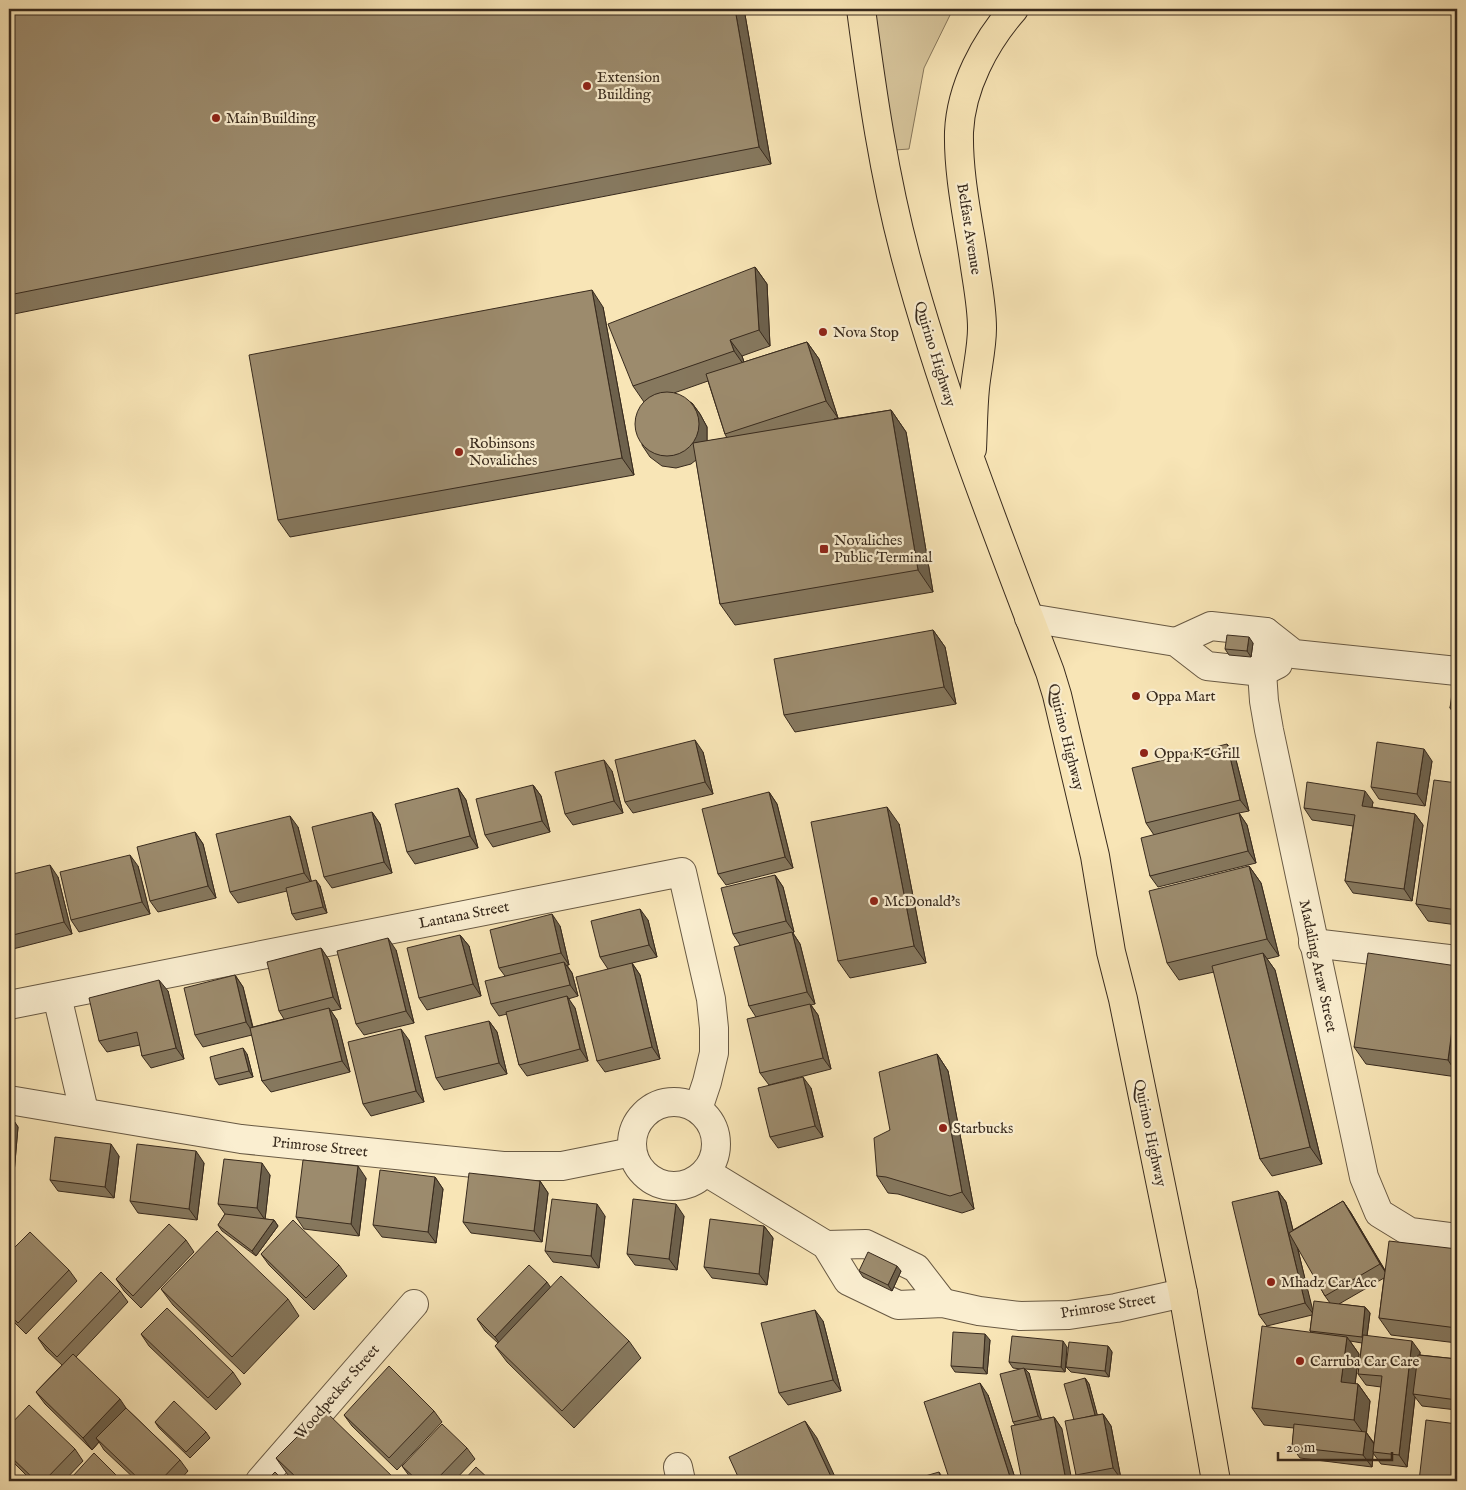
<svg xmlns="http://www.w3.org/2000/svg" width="1466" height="1490" font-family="'IM FELL English',serif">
<rect width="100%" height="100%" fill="#f8e5b6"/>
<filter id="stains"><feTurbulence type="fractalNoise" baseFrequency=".004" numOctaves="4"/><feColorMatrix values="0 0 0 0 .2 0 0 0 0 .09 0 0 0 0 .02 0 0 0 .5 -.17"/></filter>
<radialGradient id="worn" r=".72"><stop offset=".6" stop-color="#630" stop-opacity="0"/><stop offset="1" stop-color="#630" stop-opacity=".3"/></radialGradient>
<polygon fill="#d7c59c" stroke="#88785c" points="874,9 953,9 924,68 909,149 895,150"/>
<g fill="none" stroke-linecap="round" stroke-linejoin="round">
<g stroke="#685943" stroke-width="30">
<g id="minor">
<polyline points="1029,618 1176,642 1207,666 1262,672 1278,664"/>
<polyline points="1266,632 1262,672 1264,701 1269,730 1364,1177 1379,1213 1410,1232 1457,1238"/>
<polyline points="1176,642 1211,626 1266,632 1294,654 1457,671"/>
<polyline points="1313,943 1457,960"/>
<polyline points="57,996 84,1111"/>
<polyline points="9,1005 682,872 711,999 714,1028 714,1053 707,1082 698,1109"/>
<polyline points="9,1100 241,1139 503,1166 562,1166 632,1152"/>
<circle cx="674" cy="1144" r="42"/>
<polyline points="706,1172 826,1245 848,1281 898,1305 943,1303 979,1311 1020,1316 1069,1315 1116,1308 1183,1293"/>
<polyline points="826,1245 866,1244 916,1268 943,1303"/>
<polyline points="678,1467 681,1481"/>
<polyline points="260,1481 414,1304"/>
</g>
</g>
<g stroke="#382a1d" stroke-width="30">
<g id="major">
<path d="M861 9C872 92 884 176 906 258 944 399 998 535 1050 672L1057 695 1095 856 1111 952 1123 999 1183 1293 1216 1481"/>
<path d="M972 449C973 429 973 408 975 388 977 368 982 348 982 328 982 308 978 287 975 267 969 223 958 177 959 132 961 87 985 42 1014 9"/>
</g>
</g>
<use href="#minor" stroke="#faeed0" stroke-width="28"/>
<use href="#major" stroke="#f8e5b6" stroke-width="28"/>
</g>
<g fill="#86785e" stroke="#382a1d" fill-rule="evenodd">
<polygon points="9,9 744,9 771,164 498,217 9,315"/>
<path d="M755 267 767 284 770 346 742 356 744 362 807 342 819 359 838 418 834 419 891 410 906 432 933 592 735 625 720 604 696 460 691 464 676 468 662 466 650 457 642 445 644 402 633 386ZM708 381 725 434 727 438 707 441V427L700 414 692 403 674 393Z"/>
<polygon points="603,307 634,475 290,537 278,520"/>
<polygon points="933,630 945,647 956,704 795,732 784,715"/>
<polygon points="1253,643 1251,657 1229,655 1225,649"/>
<polygon points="1457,679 1457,718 1450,708"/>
<polygon points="1227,744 1235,756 1249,811 1239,813 1247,825 1256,863 1158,887 1150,876 1154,835 1146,823"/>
<polygon points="703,752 713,794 633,813 625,802"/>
<polygon points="1432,761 1425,806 1379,799 1371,787"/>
<polygon points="612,771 623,813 573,825 565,814"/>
<polygon points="1457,783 1457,925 1428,921 1416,904"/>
<polygon points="533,785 541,796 550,832 493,847 485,835"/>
<polygon points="458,788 466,800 478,848 415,864 407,852"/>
<polygon points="769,792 777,804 793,868 726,885 718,874"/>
<polygon points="1373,802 1372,807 1415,814 1423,825 1412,901 1353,893 1345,881 1353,826 1312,820 1304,808"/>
<polygon points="372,812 380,824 392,873 332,888 324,877"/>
<polygon points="899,824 926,963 850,978 838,961"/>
<polygon points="298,827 311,881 320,886 327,913 296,920 292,914 287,891 238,903 230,892"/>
<polygon points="195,832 203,844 216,898 158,912 150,901"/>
<polygon points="138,866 150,914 79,932 71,920"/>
<polygon points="1249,866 1261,883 1279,956 1267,959 1275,970 1322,1164 1272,1176 1260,1159 1214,972 1179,980 1167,963"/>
<polygon points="9,875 58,877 72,934 9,950"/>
<polygon points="775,875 783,887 794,932 793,933 800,944 815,1004 811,1005 818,1015 831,1069 769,1085 760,1073 756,1017 749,1006 740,945 733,934"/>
<polygon points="648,920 657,957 632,963 640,975 660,1059 605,1072 597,1061 608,969 600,957"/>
<polygon points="560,926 569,965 567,965 572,973 578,996 568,999 575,1008 588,1061 527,1076 519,1065 507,1014 499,1016 491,1004 505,976 499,968"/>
<polygon points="460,935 469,946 481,996 427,1010 419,998"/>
<polygon points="321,948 329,960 341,1009 331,1011 337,1020 350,1072 271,1092 262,1081 252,1035 203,1047 195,1035 235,975 243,987 253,1027 284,1019 279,1011"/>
<polygon points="396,950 414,1023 364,1035 356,1024"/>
<polygon points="1457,966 1457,1077 1366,1064 1354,1047"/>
<polygon points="168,991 184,1059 151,1068 142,1056 140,1045 107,1052 99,1041"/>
<polygon points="489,1021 497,1032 507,1074 444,1090 436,1078"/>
<polygon points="409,1040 424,1102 371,1116 363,1104"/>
<polygon points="247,1054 253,1077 219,1085 215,1079"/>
<polygon points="937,1054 948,1071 974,1209 962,1213 898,1194 888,1193 877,1176 890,1130"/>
<polygon points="811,1088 823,1137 778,1148 770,1137"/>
<polygon points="9,1115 10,1115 18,1127 13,1185 9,1184"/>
<polygon points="119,1156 114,1198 58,1191 50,1180"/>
<polygon points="204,1163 197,1220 138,1213 130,1201"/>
<polygon points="270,1175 265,1219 274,1220 278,1226 256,1256 222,1231 218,1225 225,1214 218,1204"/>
<polygon points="435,1177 443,1189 436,1243 382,1237 373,1225"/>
<polygon points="366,1178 359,1236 304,1229 296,1217"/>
<polygon points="540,1181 548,1193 542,1242 471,1233 463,1222"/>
<path d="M1278 1191 1286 1202 1293 1230 1343 1201 1351 1213 1385 1270 1457 1249V1343L1391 1335 1379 1318 1384 1278 1339 1304 1365 1307 1370 1313 1367 1336 1420 1352V1355L1457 1359V1410L1422 1406 1415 1397 1407 1467 1381 1464 1373 1453 1372 1467 1300 1458 1292 1447 1294 1428 1264 1425 1252 1408 1311 1332 1310 1331 1312 1315 1267 1326 1259 1315ZM1297 1245 1325 1296 1330 1303 1312 1310ZM1350 1341 1362 1343 1358 1374 1366 1385 1381 1387 1374 1443 1366 1432 1370 1401 1358 1384H1355L1359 1354Z"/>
<polygon points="605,1216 599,1268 553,1262 545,1251"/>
<polygon points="684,1216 677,1270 635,1265 627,1254"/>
<polygon points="764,1226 773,1238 767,1285 712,1278 704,1267"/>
<polygon points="186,1240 194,1252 141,1308 124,1291 116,1279"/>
<polygon points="9,1253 69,1270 77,1281 26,1334 9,1317"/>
<polygon points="261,1254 339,1265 347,1276 314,1310 269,1265"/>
<polygon points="859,1271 901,1271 892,1291 863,1277"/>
<polygon points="551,1287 629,1341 641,1358 574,1428 507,1362 495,1346 498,1343 485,1331 477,1319"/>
<polygon points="161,1289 288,1299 299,1316 244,1374 173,1305"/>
<polygon points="120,1291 128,1302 76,1357 126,1408 180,1460 188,1471 179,1481 137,1481 104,1450 99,1442 92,1450 45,1404 36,1392 62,1365 46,1350 38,1338"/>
<polygon points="823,1321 841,1391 788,1405 779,1393"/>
<polygon points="141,1334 233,1372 241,1384 216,1410 149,1346"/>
<polygon points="990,1340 987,1374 955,1372 951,1366"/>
<polygon points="1108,1346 1112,1352 1109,1377 1071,1372 1066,1367"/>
<polygon points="1067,1347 1065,1372 1025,1369 1029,1373 1041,1420 1054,1417 1062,1429 1015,1425 1013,1422 1021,1369 1013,1368 1009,1362"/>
<polygon points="1085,1378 1089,1384 1097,1415 1103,1414 1111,1426 1121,1479 1111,1481 1080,1481 1076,1475 1074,1420"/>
<polygon points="988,1395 1016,1481 950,1481"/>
<polygon points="434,1411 442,1422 397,1470 352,1426 344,1415"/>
<polygon points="155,1422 206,1432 210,1438 190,1458 159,1428"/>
<polygon points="9,1426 75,1449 83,1461 64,1481 32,1481 9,1458"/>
<polygon points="467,1448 475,1459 454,1481 414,1481 410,1477 402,1466"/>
<polygon points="276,1458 397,1481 295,1481 288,1475"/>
</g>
<g fill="#6d614c" stroke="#382a1d">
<polygon points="735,9 744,9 771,164 759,147"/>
<polygon points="755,267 767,284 770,346 759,330"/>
<polygon points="592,290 603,307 634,475 622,458"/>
<polygon points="730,340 742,356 746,368 734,351"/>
<polygon points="807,342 819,359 838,418 826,401"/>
<polygon points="692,403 700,414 707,427 707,442 693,444"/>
<polygon points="891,410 906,432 933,592 918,570"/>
<polygon points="933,630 945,647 956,704 944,687"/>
<polygon points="1249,637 1253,643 1251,657 1247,651"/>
<polygon points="695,740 703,752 713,794 705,782"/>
<polygon points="1227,744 1235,756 1249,811 1240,800"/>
<polygon points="1424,749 1432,761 1425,806 1417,794"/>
<polygon points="604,760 612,771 623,813 614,801"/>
<polygon points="533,785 541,796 550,832 542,821"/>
<polygon points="458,788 466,800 478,848 470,836"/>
<polygon points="1365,791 1373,802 1370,817 1362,806"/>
<polygon points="769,792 777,804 793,868 785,857"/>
<polygon points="887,807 899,824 926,963 914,946"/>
<polygon points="372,812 380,824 392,873 384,862"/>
<polygon points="1239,813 1247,825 1256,863 1248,851"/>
<polygon points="1415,814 1423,825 1412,901 1404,889"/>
<polygon points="290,816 298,827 312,884 304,873"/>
<polygon points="195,832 203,844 216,898 208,886"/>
<polygon points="130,855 138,866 150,914 142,902"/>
<polygon points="50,865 58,877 72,934 64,922"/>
<polygon points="1249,866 1261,883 1279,956 1267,939"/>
<polygon points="775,875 783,887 794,932 786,921"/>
<polygon points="316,880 320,886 327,913 323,907"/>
<polygon points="640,909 648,920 657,957 649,945"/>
<polygon points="552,914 560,926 569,965 561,953"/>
<polygon points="792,932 800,944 815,1004 807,992"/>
<polygon points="460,935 469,946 481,996 473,984"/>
<polygon points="388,938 396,950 414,1023 406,1011"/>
<polygon points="321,948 329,960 341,1009 333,997"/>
<polygon points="1263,953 1275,970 1322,1164 1310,1147"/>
<polygon points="564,962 572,973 578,996 570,985"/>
<polygon points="632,963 640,975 660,1059 652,1047"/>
<polygon points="235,975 243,987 254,1034 246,1022"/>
<polygon points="159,980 168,991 184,1059 176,1048"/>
<polygon points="1457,992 1457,1074 1448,1060"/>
<polygon points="567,996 575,1008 588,1061 580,1049"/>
<polygon points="810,1004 818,1015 831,1069 823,1058"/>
<polygon points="329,1008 337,1020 350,1072 342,1061"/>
<polygon points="489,1021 497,1032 507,1074 499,1063"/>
<polygon points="401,1029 409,1040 424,1102 416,1091"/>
<polygon points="243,1048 247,1054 253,1077 249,1071"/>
<polygon points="937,1054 948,1071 974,1209 962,1192"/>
<polygon points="803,1077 811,1088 823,1137 815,1126"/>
<polygon points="10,1115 18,1127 13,1185 9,1178 9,1127"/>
<polygon points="111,1144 119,1156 114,1198 105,1187"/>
<polygon points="196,1151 204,1163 197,1220 189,1209"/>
<polygon points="262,1163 270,1175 265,1220 257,1208"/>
<polygon points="358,1166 366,1178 359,1236 351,1224"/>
<polygon points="435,1177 443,1189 436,1243 428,1232"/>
<polygon points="540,1181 548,1193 542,1242 534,1231"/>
<polygon points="1278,1191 1286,1202 1314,1315 1305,1303"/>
<polygon points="1343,1201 1351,1213 1388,1276 1380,1264"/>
<polygon points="597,1204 605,1216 599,1268 591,1256"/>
<polygon points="676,1204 684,1216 677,1270 669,1259"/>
<polygon points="274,1220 278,1226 256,1256 252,1251"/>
<polygon points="764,1226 773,1238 767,1285 759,1274"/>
<polygon points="897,1266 901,1271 892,1291 888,1285"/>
<polygon points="547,1282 555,1294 503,1348 495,1337"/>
<polygon points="1365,1307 1370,1313 1366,1343 1362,1337"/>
<polygon points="815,1310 823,1321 841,1391 833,1380"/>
<polygon points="9,1326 12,1331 9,1336"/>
<polygon points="985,1334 990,1340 987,1374 983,1368"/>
<polygon points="1347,1337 1359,1354 1353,1399 1341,1382"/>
<polygon points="1063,1341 1067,1347 1065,1372 1061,1367"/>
<polygon points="1412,1341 1420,1352 1416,1394 1413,1394 1415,1397 1407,1467 1399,1455"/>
<polygon points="1108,1346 1112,1352 1109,1377 1105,1371"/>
<polygon points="1024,1368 1029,1373 1042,1421 1038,1416"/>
<polygon points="1085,1378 1089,1384 1099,1421 1095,1415"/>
<polygon points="980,1383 988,1395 1016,1481 1013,1481 1010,1477"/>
<polygon points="1358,1384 1370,1401 1366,1437 1354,1420"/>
<polygon points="120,1399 128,1411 96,1438 99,1442 92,1450 83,1438"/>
<polygon points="1103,1414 1111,1426 1121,1479 1113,1468"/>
<polygon points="1054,1417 1062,1429 1072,1481 1066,1481"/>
<polygon points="805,1421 817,1438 837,1481 833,1481"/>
<polygon points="1366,1432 1374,1444 1372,1467 1363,1455"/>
<polygon points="939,1472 943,1478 944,1481 941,1481"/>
</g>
<g fill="#9c8b6d" stroke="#382a1d">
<polygon points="9,9 735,9 759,147 486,200 9,295"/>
<polygon points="755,267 759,330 730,340 734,351 633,386 608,324"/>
<polygon points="592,290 622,458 278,520 249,355"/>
<polygon points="807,342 826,401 725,434 706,374"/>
<circle cx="667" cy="424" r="32"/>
<polygon points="891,410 918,570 720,604 693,443"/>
<polygon points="933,630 944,687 784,715 774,659"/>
<polygon points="1227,635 1249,637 1247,651 1225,649"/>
<polygon points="1454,679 1457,679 1457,708 1450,708"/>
<polygon points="695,740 705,782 625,802 615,760"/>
<polygon points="1377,742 1424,749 1417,794 1371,787"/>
<polygon points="1227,744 1240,800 1146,823 1132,768"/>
<polygon points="604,760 614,801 565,814 555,772"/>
<polygon points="1434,780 1457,783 1457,910 1416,904"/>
<polygon points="1307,782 1365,791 1362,806 1415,814 1404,889 1345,881 1355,815 1304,808"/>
<polygon points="533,785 542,821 485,835 476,799"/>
<polygon points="458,788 470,836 407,852 395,804"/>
<polygon points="769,792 785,857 718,874 702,809"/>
<polygon points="887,807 914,946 838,961 811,822"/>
<polygon points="372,812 384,862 324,877 312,827"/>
<polygon points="1239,813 1248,851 1150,876 1141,838"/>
<polygon points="290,816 304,873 230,892 216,834"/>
<polygon points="195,832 208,886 150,901 137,847"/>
<polygon points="130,855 142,902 71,920 60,872"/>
<polygon points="50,865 64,922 9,936 9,875"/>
<polygon points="1249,866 1267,939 1167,963 1149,891"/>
<polygon points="775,875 786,921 733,934 721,888"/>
<polygon points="316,880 323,907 292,914 286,888"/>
<polygon points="640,909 649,945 600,957 591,921"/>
<polygon points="552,914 561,953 499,968 490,930"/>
<polygon points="792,932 807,992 749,1006 734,947"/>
<polygon points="460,935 473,984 419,998 407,948"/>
<polygon points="388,938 406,1011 356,1024 337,951"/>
<polygon points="321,948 333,997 279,1011 267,962"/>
<polygon points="1263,953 1310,1147 1260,1159 1212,966"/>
<polygon points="1368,953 1457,966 1457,992 1448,1060 1354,1047"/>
<polygon points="564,962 570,985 491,1004 485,981"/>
<polygon points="632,963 652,1047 597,1061 576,977"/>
<polygon points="235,975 246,1022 195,1035 184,988"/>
<polygon points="159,980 176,1048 142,1056 137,1032 99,1041 89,998"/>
<polygon points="567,996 580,1049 519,1065 506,1012"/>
<polygon points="810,1004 823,1058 760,1073 747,1019"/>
<polygon points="329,1008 342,1061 262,1081 250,1028"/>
<polygon points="489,1021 499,1063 436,1078 425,1036"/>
<polygon points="401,1029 416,1091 363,1104 348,1042"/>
<polygon points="243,1048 249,1071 215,1079 210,1057"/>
<polygon points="937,1054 962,1192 950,1196 886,1177 877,1176 874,1138 890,1130 879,1072"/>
<polygon points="803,1077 815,1126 770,1137 758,1088"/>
<polygon points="55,1137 111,1144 105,1187 50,1180"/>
<polygon points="137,1144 196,1151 189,1209 130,1201"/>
<polygon points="224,1159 262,1163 257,1208 218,1204"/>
<polygon points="303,1160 358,1166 351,1224 296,1217"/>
<polygon points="380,1170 435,1177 428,1232 373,1225"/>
<polygon points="469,1173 540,1181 534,1231 463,1222"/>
<polygon points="1278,1191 1305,1303 1259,1315 1232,1202"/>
<polygon points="552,1199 597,1204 591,1256 545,1251"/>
<polygon points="633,1199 676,1204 669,1259 627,1254"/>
<polygon points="1343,1201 1380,1264 1325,1296 1289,1233"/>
<polygon points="225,1214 274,1220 252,1251 218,1225"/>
<polygon points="710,1219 764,1226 759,1274 704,1267"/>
<polygon points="293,1220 339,1265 306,1298 261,1254"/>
<polygon points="169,1224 186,1240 133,1296 116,1279"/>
<polygon points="217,1231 288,1299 232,1357 161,1289"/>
<polygon points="30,1232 69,1270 18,1323 9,1314 9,1253"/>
<polygon points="1389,1241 1457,1249 1457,1328 1379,1318"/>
<polygon points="868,1252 897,1266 888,1285 859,1271"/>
<polygon points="529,1265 547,1282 495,1337 477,1319"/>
<polygon points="101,1272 120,1291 57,1357 38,1338"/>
<polygon points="561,1276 629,1341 562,1411 495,1346"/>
<polygon points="1314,1301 1365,1307 1362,1337 1310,1331"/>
<polygon points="167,1308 233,1372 208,1398 141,1334"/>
<polygon points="815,1310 833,1380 779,1393 761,1323"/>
<polygon points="1262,1326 1347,1337 1341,1382 1358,1384 1354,1420 1252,1408"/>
<polygon points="953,1332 985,1334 983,1368 951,1366"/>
<polygon points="1363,1335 1412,1341 1399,1455 1373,1452 1382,1376 1358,1374"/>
<polygon points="1012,1336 1063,1341 1061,1367 1009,1362"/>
<polygon points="1069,1342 1108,1346 1105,1371 1066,1367"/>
<polygon points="73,1354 120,1399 83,1438 36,1392"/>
<polygon points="1418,1355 1457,1359 1457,1400 1413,1394"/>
<polygon points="389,1366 434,1411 389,1458 344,1415"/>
<polygon points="1024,1368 1038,1416 1013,1422 1000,1374"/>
<polygon points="1085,1378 1095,1415 1074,1420 1064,1384"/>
<polygon points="980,1383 1010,1477 996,1481 950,1481 924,1402"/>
<polygon points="174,1401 206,1432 186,1452 155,1422"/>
<polygon points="29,1405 75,1449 44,1481 36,1481 9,1455 9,1426"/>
<polygon points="126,1408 180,1460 160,1481 141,1481 96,1438"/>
<polygon points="324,1410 397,1481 300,1481 276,1458"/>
<polygon points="1103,1414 1113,1468 1076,1475 1065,1421"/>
<polygon points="1054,1417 1066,1481 1022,1481 1011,1426"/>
<polygon points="1426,1420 1457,1424 1457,1481 1419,1481"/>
<polygon points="805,1421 833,1481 740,1481 729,1457"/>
<polygon points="442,1424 467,1448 435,1481 418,1481 402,1466"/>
<polygon points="1294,1424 1366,1432 1363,1455 1292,1447"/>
<polygon points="94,1453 122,1481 76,1481 72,1477"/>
<polygon points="476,1467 491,1481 463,1481"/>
<polygon points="275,1472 284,1481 266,1481"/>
<polygon points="939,1472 941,1481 908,1481"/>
</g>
<g fill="#8f2418" stroke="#faeed0" stroke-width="2">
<circle cx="587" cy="86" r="5"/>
<circle cx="216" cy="118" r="5"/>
<circle cx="823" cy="332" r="5"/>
<circle cx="459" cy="452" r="5"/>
<rect x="819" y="544" width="10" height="10" rx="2.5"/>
<circle cx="1136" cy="696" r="5"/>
<circle cx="1144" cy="753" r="5"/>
<circle cx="874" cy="901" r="5"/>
<circle cx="943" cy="1128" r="5"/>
<circle cx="1271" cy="1282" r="5"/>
<circle cx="1300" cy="1361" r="5"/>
</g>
<g text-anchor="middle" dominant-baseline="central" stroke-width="4.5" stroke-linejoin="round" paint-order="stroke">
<g font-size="15" fill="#382a1d" stroke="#faeed0" text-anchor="start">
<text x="597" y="77">Extension<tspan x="597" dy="17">Building</tspan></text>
<text x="226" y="118">Main Building</text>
<text x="833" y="332">Nova Stop</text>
<text x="469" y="443">Robinsons<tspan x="469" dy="17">Novaliches</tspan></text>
<text x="834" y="540">Novaliches<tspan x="834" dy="17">Public Terminal</tspan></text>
<text x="1146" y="696">Oppa Mart</text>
<text x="1154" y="753">Oppa K-Grill</text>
<text x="884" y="901">McDonald's</text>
<text x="953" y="1128">Starbucks</text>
<text x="1281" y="1282">Mhadz Car Acc</text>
<text x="1310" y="1361">Carruba Car Care</text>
</g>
<g font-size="15" fill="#382a1d" stroke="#faeed0">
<text transform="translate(969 229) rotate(81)">Belfast Avenue</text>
<text transform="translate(935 354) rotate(73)">Quirino Highway</text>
<text transform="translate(1066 737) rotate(76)">Quirino Highway</text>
<text transform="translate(464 915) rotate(-11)">Lantana Street</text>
<text transform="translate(1318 966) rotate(78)">Madaling Araw Street</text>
<text transform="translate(1150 1133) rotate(78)">Quirino Highway</text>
<text transform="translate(320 1147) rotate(6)">Primrose Street</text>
<text transform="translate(1108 1306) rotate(-9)">Primrose Street</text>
<text transform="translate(337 1392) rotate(-49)">Woodpecker Street</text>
</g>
</g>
<rect width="1466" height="1490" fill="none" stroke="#f8e5b6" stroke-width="30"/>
<rect x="10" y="10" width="1446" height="1470" fill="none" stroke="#382a1d" stroke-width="2.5"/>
<rect x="15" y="15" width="1436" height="1460" fill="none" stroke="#382a1d"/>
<path d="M1278 1452v8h114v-8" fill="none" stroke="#382a1d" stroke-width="2.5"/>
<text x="1286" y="1452" font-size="15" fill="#382a1d" stroke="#faeed0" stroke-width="4" paint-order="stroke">20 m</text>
<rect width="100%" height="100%" filter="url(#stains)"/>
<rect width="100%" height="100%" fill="url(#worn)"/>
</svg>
